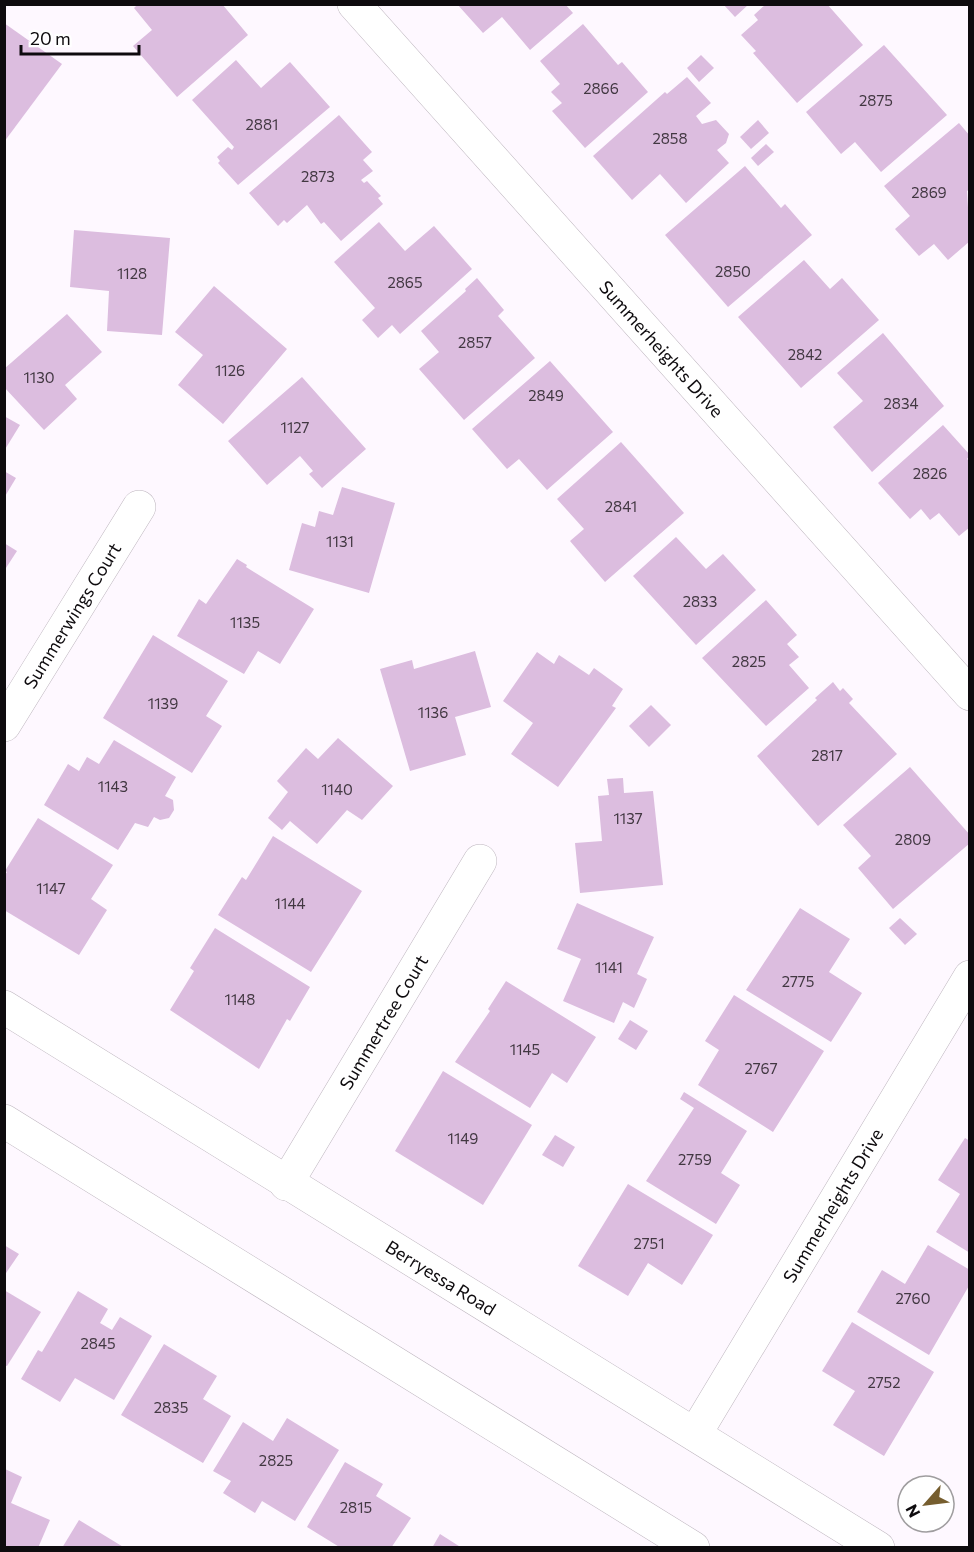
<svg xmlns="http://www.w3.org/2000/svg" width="974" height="1552" font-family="Commissioner,sans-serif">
<rect width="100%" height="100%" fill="#fef8ff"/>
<g fill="#dcbddf">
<polygon points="138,4 222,4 248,35 177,97 133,46 152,30 134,8"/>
<polygon points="457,4 565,4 573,13 530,50 502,17 483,33"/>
<polygon points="723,4 749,4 735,17"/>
<polygon points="766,4 827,4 863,45 797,103 753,53 756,51 741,35 758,20 754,15"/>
<polygon points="4,23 62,64 4,142"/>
<polygon points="583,24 618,65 622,62 648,92 585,148 552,111 562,103 551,92 560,84 540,61"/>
<polygon points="884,45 947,115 881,172 855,142 841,154 806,112"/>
<polygon points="701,55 714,68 699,82 687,68"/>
<polygon points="236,60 261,88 290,62 330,107 238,185 218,163 220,161 217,157 228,147 232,150 234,147 192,100"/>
<polygon points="687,77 711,103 696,116 702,124 716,120 729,134 726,143 717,150 729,163 686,203 660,174 632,200 593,156 665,92 667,94"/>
<polygon points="339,115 372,152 363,160 373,171 361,180 364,183 367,181 381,196 378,198 383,204 341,241 324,222 321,224 307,205 287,223 284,220 278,226 249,193"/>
<polygon points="758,120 769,133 751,149 740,137"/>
<polygon points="959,123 970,136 970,189 967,191 970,241 948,260 934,244 919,256 895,229 910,216 884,186"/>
<polygon points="766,144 774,152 758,166 751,158"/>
<polygon points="745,166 781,208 785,204 812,235 728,307 665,235"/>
<polygon points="379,222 405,251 434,226 472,269 400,334 392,325 378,338 362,320 375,308 334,262"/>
<polygon points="74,230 170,238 162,335 107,331 109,291 70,287"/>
<polygon points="804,260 830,289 842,278 879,320 801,388 738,317"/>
<polygon points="477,278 504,310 498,316 535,358 464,420 419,369 439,352 421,331 466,291 465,289"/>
<polygon points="214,286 287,349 223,424 178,385 203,355 175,332"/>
<polygon points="67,314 102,352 65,385 77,399 44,430 4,387 4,369"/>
<polygon points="883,333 944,406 872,472 833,427 863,401 837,373"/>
<polygon points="550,361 613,432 547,490 519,459 507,469 472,429"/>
<polygon points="302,377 366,449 322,488 309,474 313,471 300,456 267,485 228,441"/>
<polygon points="4,416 20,425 4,451"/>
<polygon points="943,425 970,455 967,459 970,462 970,527 959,536 939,513 930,520 921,509 910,519 878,483"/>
<polygon points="621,442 684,513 605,582 570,541 584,529 557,499"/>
<polygon points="4,471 16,478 4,498"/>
<polygon points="342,487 395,503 369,593 289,570 302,523 315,527 319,511 333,515"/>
<polygon points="676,537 706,569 723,554 756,590 696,645 633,576"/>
<polygon points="4,543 17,551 4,571"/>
<polygon points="237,559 247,565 246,567 314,609 280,664 258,651 244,674 177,636 199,599 206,604"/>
<polygon points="766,600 797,635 787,644 799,657 789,665 809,688 766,726 702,658"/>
<polygon points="153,635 228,681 206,716 222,726 192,773 103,718"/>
<polygon points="475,651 491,707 455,717 466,755 410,771 380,669 412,660 414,669"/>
<polygon points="537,652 554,664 559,655 589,675 594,668 623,689 612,706 616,708 558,787 511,754 533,723 503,701"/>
<polygon points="833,682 840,691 843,688 853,699 849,703 897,754 818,826 757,756 817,700 815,698"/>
<polygon points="651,705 671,725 649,747 629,726"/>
<polygon points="338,738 393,786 362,820 347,810 317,844 290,821 282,830 268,818 288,792 277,781 306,748 318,759"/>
<polygon points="114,740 176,777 165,796 173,800 174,810 169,818 160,820 154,817 148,827 135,823 118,850 44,805 68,764 79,771 87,757 99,764"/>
<polygon points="910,767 970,835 970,843 893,909 858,868 871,856 843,825"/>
<polygon points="623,778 624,793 653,791 663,885 580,893 575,843 602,841 598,796 609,795 607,779"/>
<polygon points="38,818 113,865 91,899 107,910 79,955 4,910 4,877 7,872 5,871"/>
<polygon points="273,836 362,891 311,972 218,915 242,877 246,880"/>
<polygon points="577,903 654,937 637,974 647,979 634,1008 623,1002 614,1023 563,1001 581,959 557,949"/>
<polygon points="800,908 850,939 829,972 862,993 831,1042 746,990"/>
<polygon points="900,918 917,934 905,945 889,928"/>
<polygon points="215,928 310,987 290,1021 287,1019 259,1069 170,1010 194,971 190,968"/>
<polygon points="506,981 596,1037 567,1083 552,1073 530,1108 455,1062 490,1011 488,1009"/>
<polygon points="734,995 824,1051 773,1132 698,1085 719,1050 705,1041"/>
<polygon points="630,1020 648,1031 636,1050 618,1039"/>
<polygon points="443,1071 532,1125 483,1205 395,1151"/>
<polygon points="684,1092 747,1131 721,1173 740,1185 716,1224 646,1181 694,1108 680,1099"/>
<polygon points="555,1135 575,1147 563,1167 542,1155"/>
<polygon points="965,1138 970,1141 970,1253 936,1232 960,1194 938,1180"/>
<polygon points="628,1184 713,1235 682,1285 648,1263 628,1296 578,1266"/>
<polygon points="4,1245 19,1254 4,1276"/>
<polygon points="928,1245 970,1270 970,1284 929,1355 857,1312 882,1270 905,1284"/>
<polygon points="4,1290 41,1312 7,1366 4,1365"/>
<polygon points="78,1291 108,1309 100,1323 112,1330 120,1317 152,1336 114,1400 75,1378 60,1402 21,1379 38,1350 42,1352"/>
<polygon points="852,1322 934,1372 884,1456 833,1425 855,1391 822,1371"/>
<polygon points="164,1344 217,1376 203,1399 231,1416 203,1463 121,1415"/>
<polygon points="287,1418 339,1450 295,1521 262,1501 255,1513 223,1493 231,1481 213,1471 243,1422 273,1441"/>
<polygon points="345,1462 383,1484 376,1496 411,1518 391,1548 341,1548 307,1527"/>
<polygon points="5,1469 22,1477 11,1503 50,1520 38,1548 5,1548"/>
<polygon points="79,1520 125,1548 62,1548"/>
<polygon points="440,1534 462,1548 432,1548"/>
</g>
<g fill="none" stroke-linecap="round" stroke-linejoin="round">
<g stroke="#beb6bf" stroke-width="34">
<g id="minor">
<path id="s1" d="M354 4 970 694"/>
<path id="s2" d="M4 725 139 507"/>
<path id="s3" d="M286 1184 480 861"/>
<path id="s4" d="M695 1434 970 977"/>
</g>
</g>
<g stroke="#beb6bf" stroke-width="34">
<g id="major">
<path id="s5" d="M4 1007 878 1548"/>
<polyline points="4,1121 693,1548"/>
</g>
</g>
<use href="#minor" stroke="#fff" stroke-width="33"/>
<use href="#major" stroke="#fff" stroke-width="33"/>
</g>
<g text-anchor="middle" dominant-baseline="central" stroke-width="5" stroke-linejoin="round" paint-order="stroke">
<g font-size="15" fill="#423842">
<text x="601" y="88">2866</text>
<text x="876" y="100">2875</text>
<text x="262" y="124">2881</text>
<text x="670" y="138">2858</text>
<text x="318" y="176">2873</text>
<text x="929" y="192">2869</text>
<text x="733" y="271">2850</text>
<text x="132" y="273">1128</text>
<text x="405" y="282">2865</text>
<text x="475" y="342">2857</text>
<text x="805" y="354">2842</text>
<text x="230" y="370">1126</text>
<text x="39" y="377">1130</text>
<text x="546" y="395">2849</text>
<text x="901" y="403">2834</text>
<text x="295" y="427">1127</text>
<text x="930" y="473">2826</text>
<text x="621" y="506">2841</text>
<text x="340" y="541">1131</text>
<text x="700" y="601">2833</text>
<text x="245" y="622">1135</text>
<text x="749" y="661">2825</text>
<text x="163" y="703">1139</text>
<text x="433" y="712">1136</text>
<text x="827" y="755">2817</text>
<text x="113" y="786">1143</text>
<text x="337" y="789">1140</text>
<text x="628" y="818">1137</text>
<text x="913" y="839">2809</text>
<text x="51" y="888">1147</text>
<text x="290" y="903">1144</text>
<text x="609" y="967">1141</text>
<text x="798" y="981">2775</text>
<text x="240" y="999">1148</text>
<text x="525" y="1049">1145</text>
<text x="761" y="1068">2767</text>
<text x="463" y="1138">1149</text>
<text x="695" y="1159">2759</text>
<text x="649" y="1243">2751</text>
<text x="913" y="1298">2760</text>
<text x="98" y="1343">2845</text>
<text x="884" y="1382">2752</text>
<text x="171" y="1407">2835</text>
<text x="276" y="1460">2825</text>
<text x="356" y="1507">2815</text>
</g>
<g font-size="18" fill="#0e0b0e" stroke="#fff">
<text stroke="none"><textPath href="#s1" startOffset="462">Summerheights Drive</textPath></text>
<text stroke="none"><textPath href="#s2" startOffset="129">Summerwings Court</textPath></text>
<text stroke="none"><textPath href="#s3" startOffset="189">Summertree Court</textPath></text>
<text stroke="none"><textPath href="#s4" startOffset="267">Summerheights Drive</textPath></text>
<text stroke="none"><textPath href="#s5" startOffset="514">Berryessa Road</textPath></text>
</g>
</g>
<rect width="974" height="1552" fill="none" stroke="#0e0b0e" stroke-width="12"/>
<g transform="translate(926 1504) rotate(242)"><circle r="28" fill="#ffffff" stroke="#9f9d9f" stroke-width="1.5"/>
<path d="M0-4.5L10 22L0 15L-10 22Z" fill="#765e2f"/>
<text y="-9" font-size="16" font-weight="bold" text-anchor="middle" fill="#0e0b0e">N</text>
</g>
<path d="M21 45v9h118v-9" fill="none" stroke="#0e0b0e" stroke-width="3"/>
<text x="30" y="45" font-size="18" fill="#0e0b0e" stroke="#ffffff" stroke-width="4.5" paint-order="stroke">20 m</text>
</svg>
